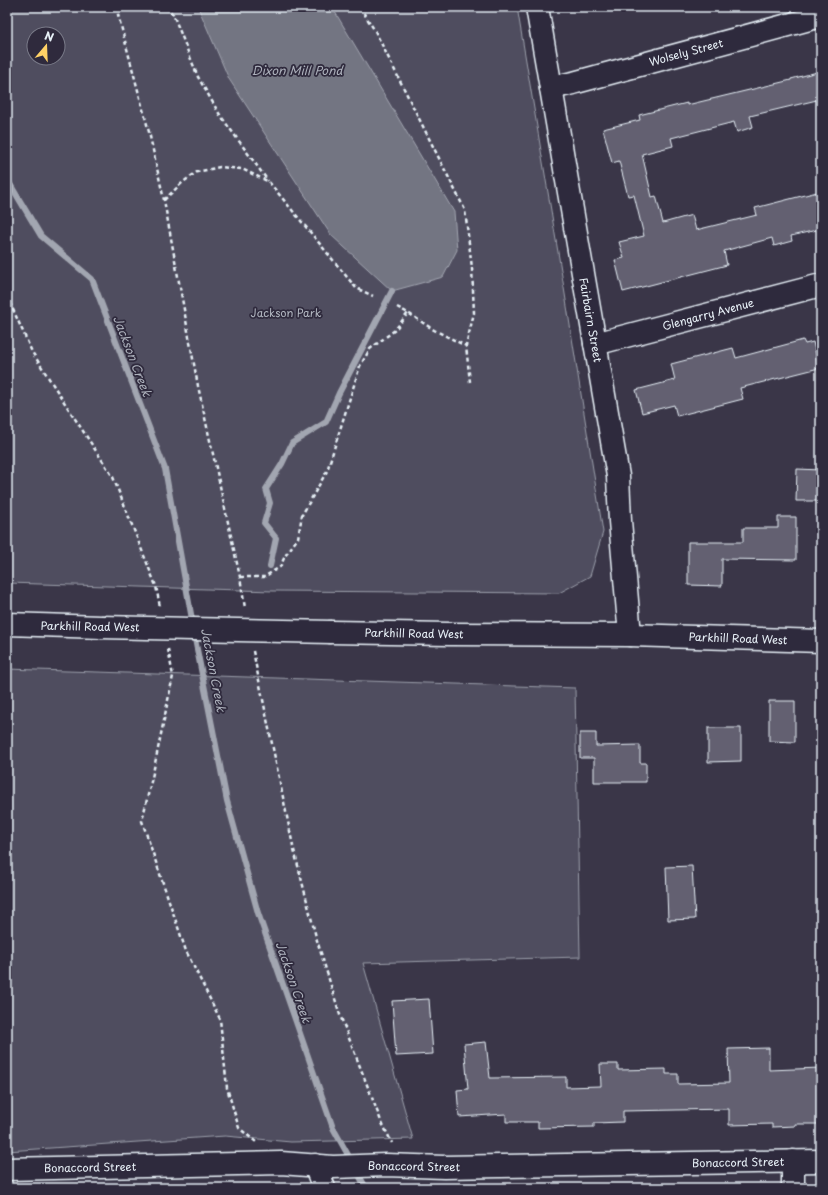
<svg xmlns="http://www.w3.org/2000/svg" width="828" height="1195" font-family="'Playpen Sans',sans-serif">
<rect width="100%" height="100%" fill="#3a3648"/>
<filter id="ink" filterUnits="userSpaceOnUse"><feTurbulence type="fractalNoise" baseFrequency=".025" numOctaves="2"/><feDisplacementMap in="SourceGraphic" scale="8" xChannelSelector="R" yChannelSelector="G"/><feConvolveMatrix kernelMatrix="1 2 1 2 8 2 1 2 1" color-interpolation-filters="sRGB"/></filter>
<g filter="url(#ink)">
<g fill="#504e5f" stroke="#9ca0ac" fill-rule="evenodd">
<path d="M7 7H517L565 294 603 532 590 576 559 593 273 591 7 583ZM34 34H58V58H34Z"/>
<polygon points="7,669 575,688 580,957 363,963 413,1139 291,1142 225,1136 7,1151"/>
</g>
<polygon fill="#737482" stroke="#a2a6b1" points="198,7 332,7 454,212 457,250 443,277 392,291 331,235 229,79"/>
<g fill="none" stroke-linecap="round" stroke-linejoin="round">
<g stroke="#a2a6b1" stroke-width="6">
<polyline points="7,179 41,236 92,279 165,469 193,625"/>
<polyline points="270,566 276,538 264,523 270,503 266,489 282,464 292,443 326,422 339,393 392,291"/>
<polyline points="194,634 227,801 258,913 333,1128 352,1162"/>
<polyline points="356,1170 366,1188"/>
</g>
</g>
<g fill="#636171" stroke="#e8f1f8">
<polygon points="821,71 821,99 750,116 753,127 737,132 734,122 671,138 673,146 642,154 652,197 656,196 663,223 692,215 696,230 757,215 755,208 821,191 821,229 791,236 792,241 774,246 772,238 724,251 727,265 623,292 615,260 624,258 619,242 644,236 634,195 628,196 619,161 612,163 603,129 640,120 639,115 687,103 687,105 791,80 791,79"/>
<polygon points="803,340 805,344 813,342 819,368 740,388 743,399 677,416 674,405 642,413 636,390 675,380 671,364 733,348 736,358"/>
<polygon points="797,469 821,470 821,501 796,501"/>
<polygon points="778,517 796,517 796,560 722,559 722,586 688,585 688,542 743,542 743,528 778,528"/>
<polygon points="769,701 795,701 795,742 769,741"/>
<polygon points="708,728 741,728 741,761 708,762"/>
<polygon points="580,733 596,733 596,746 640,745 640,763 646,763 646,782 594,782 594,758 580,758"/>
<polygon points="692,866 695,919 668,920 666,867"/>
<polygon points="429,999 433,1054 396,1056 392,1001"/>
<polygon points="486,1042 490,1078 566,1077 566,1087 601,1086 600,1064 618,1064 618,1070 666,1069 666,1074 678,1074 678,1084 729,1083 728,1049 769,1048 769,1070 821,1068 821,1124 795,1124 795,1126 772,1127 772,1124 729,1125 729,1109 623,1111 623,1122 594,1123 594,1127 538,1128 538,1122 506,1122 506,1114 459,1117 457,1090 468,1089 464,1044"/>
</g>
<g fill="none" stroke-linecap="round" stroke-linejoin="round">
<g stroke="#e8f1f8" stroke-width="25">
<g id="minor">
<polyline points="551,88 573,83 821,16"/>
<polyline points="595,344 821,285"/>
<polyline points="793,1161 793,1188"/>
<polyline points="315,1165 324,1188"/>
<polyline points="7,1169 281,1163 333,1167 386,1165 444,1167 821,1161"/>
</g>
</g>
<g stroke="#e8f1f8" stroke-width="25">
<g id="major">
<polyline points="537,7 618,476 620,521 630,635"/>
<polyline points="7,624 101,627"/>
<polyline points="331,632 449,634 630,635 821,641"/>
</g>
</g>
<g stroke="#e8f1f8" stroke-width="2.5" stroke-dasharray="4 3" stroke-linecap="butt">
<polyline points="116,7 149,132 164,200 198,386 240,577 245,608"/>
<polyline points="165,7 173,14 198,77 220,115 268,181"/>
<polyline points="360,7 375,31 465,210 472,268 474,313 466,346"/>
<polyline points="164,200 183,182 197,172 220,167 242,169 269,182 356,288 373,296"/>
<polyline points="7,296 32,352 68,408 113,477 156,586 160,607"/>
<polyline points="397,307 408,313 434,330 466,346 470,382"/>
<polyline points="240,577 264,577 280,567 285,556 298,538 302,515 327,471 360,366 370,349 395,330 408,313"/>
<polyline points="168,649 173,676 153,773 142,821 186,951 220,1019 227,1088 239,1128 256,1142"/>
<polyline points="253,651 293,846 316,937 340,1015 381,1121 392,1143"/>
</g>
<use href="#minor" stroke="#2f2a3d" stroke-width="22"/>
<use href="#major" stroke="#2f2a3d" stroke-width="22"/>
<g stroke="#e8f1f8" stroke-width="25" stroke-linecap="butt">
<polyline id="major-bridge" points="101,627 331,632"/>
</g>
<use href="#major-bridge" stroke="#2f2a3d" stroke-width="22"/>
</g>
</g>
<g text-anchor="middle" dominant-baseline="central" stroke-width="3.5" stroke-linejoin="round" paint-order="stroke">
<g font-size="11" fill="#e8f1f8" stroke="#2f2a3d">
<text transform="translate(686 52) rotate(-15)">Wolsely Street</text>
<text transform="translate(708 314) rotate(-15)">Glengarry Avenue</text>
<text transform="translate(591 320) rotate(80)">Fairbairn Street</text>
<text transform="translate(90 626) rotate(1)">Parkhill Road West</text>
<text transform="translate(414 633) rotate(1)">Parkhill Road West</text>
<text transform="translate(738 638) rotate(2)">Parkhill Road West</text>
<text transform="translate(738 1162) rotate(-1)">Bonaccord Street</text>
<text transform="translate(414 1166) rotate(1)">Bonaccord Street</text>
<text transform="translate(90 1167) rotate(-1)">Bonaccord Street</text>
</g>
<g font-size="11" fill="#b3b8c2" stroke="#2f2a3d">
<text x="286" y="312">Jackson Park</text>
</g>
<g font-size="12" font-style="italic" fill="#aeb2bd" stroke="#2f2a3d">
<text x="297" y="70">Dixon Mill Pond</text>
<text transform="translate(133 356) rotate(69)">Jackson Creek</text>
<text transform="translate(214 670) rotate(79)">Jackson Creek</text>
<text transform="translate(294 982) rotate(71)">Jackson Creek</text>
</g>
</g>
<rect width="828" height="1195" fill="none" stroke="#2f2a3d" stroke-width="24"/>
<rect x="12" y="12" width="804" height="1171" fill="none" stroke="#e8f1f8" stroke-width="1.5" filter="url(#ink)"/>
<g transform="translate(46 46) rotate(19)"><circle r="19" fill="#2f2a3d" stroke="#797a88"/>
<path d="M0-3L7 15L0 10L-7 15Z" fill="#ffd166"/>
<text y="-6" font-size="11" font-weight="bold" text-anchor="middle" fill="#e8f1f8">N</text>
</g>
</svg>
